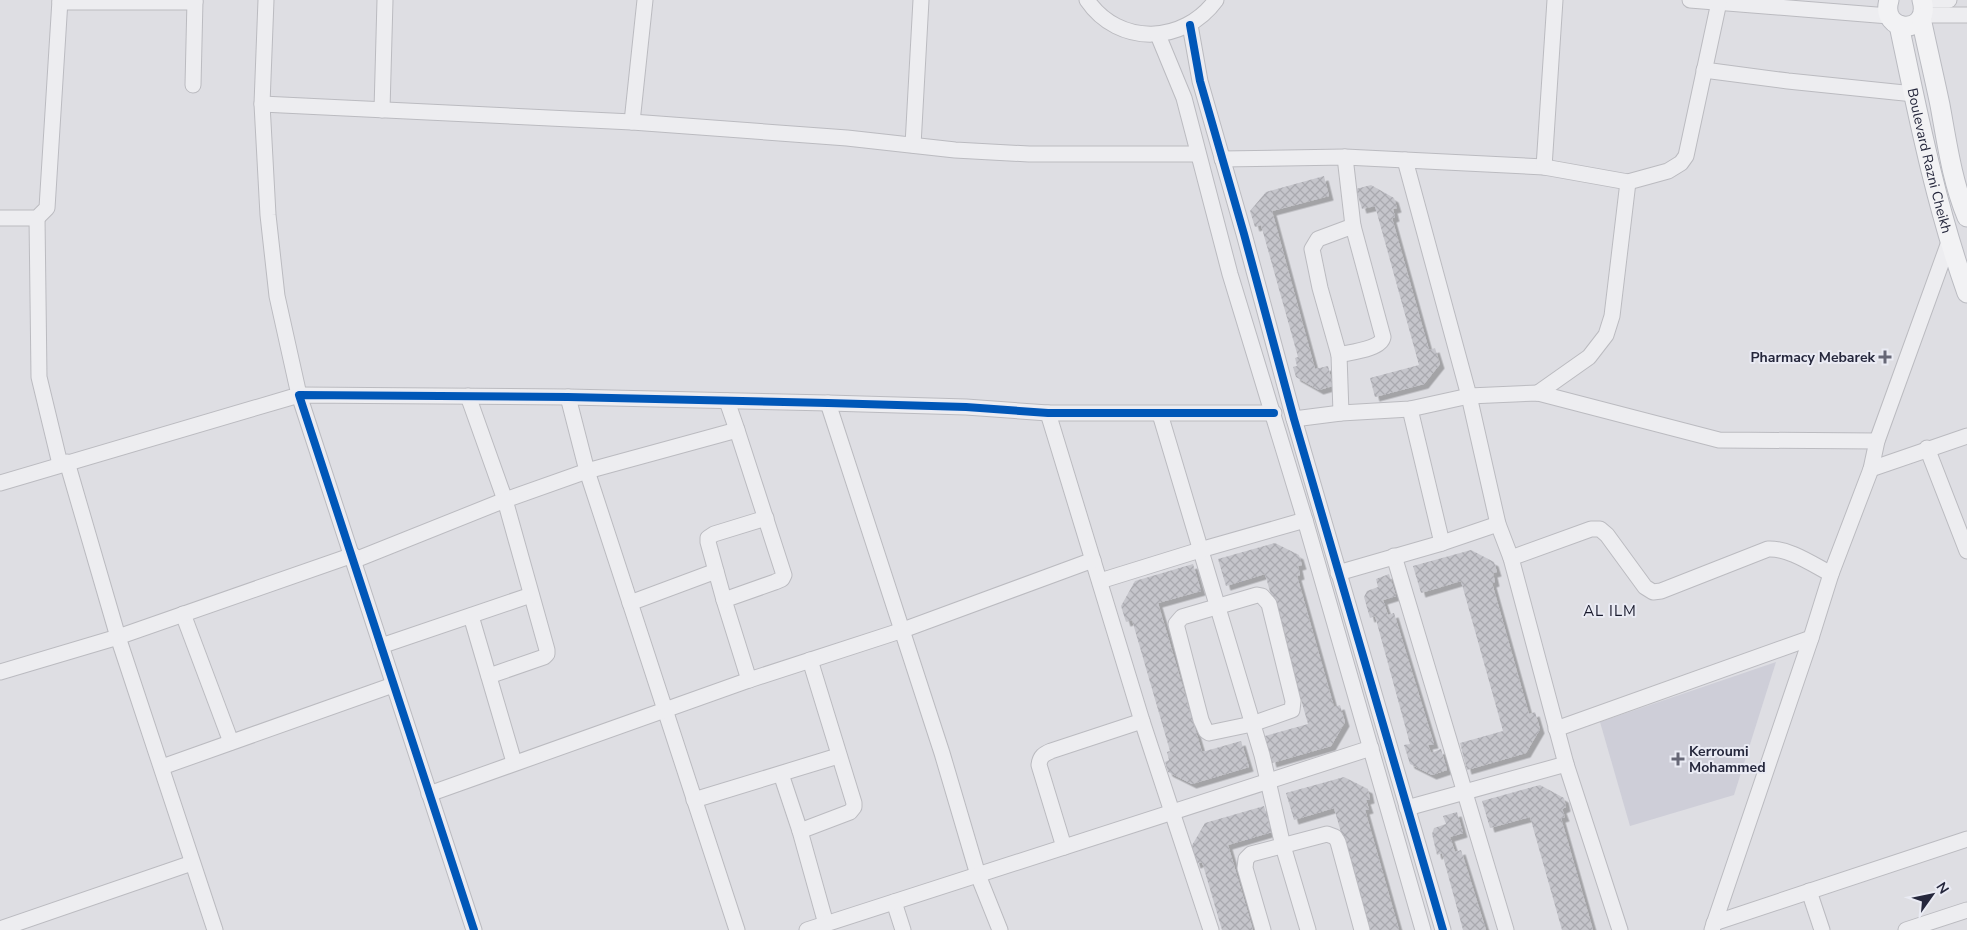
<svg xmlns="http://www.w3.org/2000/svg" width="1967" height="930" font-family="'Nunito Sans',sans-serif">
<defs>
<pattern id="building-cross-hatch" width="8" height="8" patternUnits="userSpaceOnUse" patternTransform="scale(1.25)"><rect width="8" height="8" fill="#c5c5cb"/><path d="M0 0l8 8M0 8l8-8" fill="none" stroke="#a9a9af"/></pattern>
<filter id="shadow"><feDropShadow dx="4.5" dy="4.5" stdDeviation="0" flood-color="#0004"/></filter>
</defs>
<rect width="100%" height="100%" fill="#dedee3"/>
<polygon fill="#ceced8" points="1776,662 1734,795 1630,826 1600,722"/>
<g fill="url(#building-cross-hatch)" filter="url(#shadow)">
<polygon points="1324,176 1329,196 1272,211 1315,369 1328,366 1333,386 1319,390 1296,377 1293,367 1297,366 1295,358 1298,357 1261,225 1255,227 1250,211 1266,192"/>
<polygon points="1371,185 1394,198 1397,208 1393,209 1395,217 1392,218 1429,350 1435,348 1440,364 1424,384 1375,397 1370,378 1419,365 1375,206 1362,209 1356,189"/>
<polygon points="1275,543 1299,555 1302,565 1298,566 1300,575 1297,576 1334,707 1340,705 1345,722 1331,746 1272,763 1265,736 1308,724 1265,574 1226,586 1218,559"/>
<polygon points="1471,550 1494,562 1497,572 1493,573 1495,582 1492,583 1529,714 1535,712 1540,729 1526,753 1467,770 1460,743 1503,731 1461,581 1421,593 1413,566"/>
<polygon points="1193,564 1201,591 1158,603 1202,752 1241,741 1249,767 1192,784 1168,772 1165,762 1169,760 1167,752 1170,751 1132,620 1126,622 1121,606 1135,581"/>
<polygon points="1389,574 1396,596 1383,600 1388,615 1394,613 1434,744 1428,745 1431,753 1441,749 1447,770 1432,775 1410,764 1404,745 1410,744 1375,616 1370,618 1364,597 1367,591 1378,587 1376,579"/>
<polygon points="1344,777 1368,789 1370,799 1366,800 1369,809 1365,810 1399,930 1369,930 1334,808 1294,820 1286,793"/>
<polygon points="1540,785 1564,798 1566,807 1562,809 1565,817 1561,818 1593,930 1562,930 1530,817 1490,828 1482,801"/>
<polygon points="1264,806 1272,832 1228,845 1253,930 1222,930 1202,862 1196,864 1191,847 1205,823"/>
<polygon points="1457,812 1463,833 1450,837 1455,852 1461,850 1486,930 1463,930 1442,853 1437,855 1432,834 1434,828 1446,824 1443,816"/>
</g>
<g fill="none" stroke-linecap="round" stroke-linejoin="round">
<g stroke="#bbbbc0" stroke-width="17">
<g id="minor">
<path d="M1087 0C1119 47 1184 44 1216 0"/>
<polyline points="1690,0 1889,16"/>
<polyline points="1922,0 1949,0"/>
<polyline points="60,2 195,2"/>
<polyline points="1923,15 1967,15"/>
<polyline points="1190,25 1200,81 1244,234 1294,419 1443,930"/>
<polyline points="1158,35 1184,98 1230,274 1305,520 1423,930"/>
<polyline points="1704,70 1788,81 1914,94"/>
<polyline points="193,85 195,0"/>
<polyline points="262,104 632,122 847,138 955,150 1029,154 1198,154"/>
<polyline points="382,110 385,0"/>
<polyline points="632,122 645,0"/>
<polyline points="913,145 921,0"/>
<polyline points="1222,159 1345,157 1544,167 1628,182 1668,171 1681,163 1686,156 1719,2"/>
<polyline points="1405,160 1469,396 1498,524 1511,558 1566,764 1620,930"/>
<polyline points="1544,167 1555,0"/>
<polyline points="0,218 37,218 47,208 60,0"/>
<polyline points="37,218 39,377 60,464"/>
<path d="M1339 355C1351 352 1381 349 1383 337L1353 226 1345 157"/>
<polyline points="1538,393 1589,357 1606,335 1612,316 1628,182"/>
<polyline points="468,396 505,500 547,650 547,654 544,657 489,676"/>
<polyline points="568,397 587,471 737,930"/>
<polyline points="727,401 737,430"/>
<polyline points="828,403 942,753 978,875 1000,930"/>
<polyline points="1410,409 1442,543"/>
<polyline points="1048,413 1142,721 1211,930"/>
<polyline points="1341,413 1339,355 1320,288 1312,249 1318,239 1353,226"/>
<polyline points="1160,414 1262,755 1283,846 1308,930"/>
<polyline points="1294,419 1341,413 1410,409 1469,396 1538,393 1719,440 1877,441"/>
<polyline points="1927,448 1967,551"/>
<polyline points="67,462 118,637 215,930"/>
<polyline points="1871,469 1967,436"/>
<polyline points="0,483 299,395 277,296 268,215 262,104 266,0"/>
<polyline points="1394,556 1506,930"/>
<path d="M1511 558 1591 529H1600L1607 535 1645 587 1653 592 1661 591 1768 549C1789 548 1812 564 1831 574"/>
<polyline points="355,560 505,500 587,471 737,430 784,575 782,579 775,582 724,600 749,680"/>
<polyline points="1338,573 1442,543 1498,524"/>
<polyline points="1100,581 1200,550 1305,520"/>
<polygon points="1257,595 1262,596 1269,604 1293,701 1292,710 1252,724 1209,733 1206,731 1201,720 1176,624 1182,617"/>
<polyline points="724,600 708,542 708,538 714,534 766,518"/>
<polyline points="630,603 716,571"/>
<polyline points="183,614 231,742"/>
<polyline points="471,616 514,762"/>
<polyline points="381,646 531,595"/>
<polyline points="810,660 854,803 854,807 850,812 800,831 826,924"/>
<polyline points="0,672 118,637 353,555"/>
<polyline points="1556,729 1811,638"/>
<polyline points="162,767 393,685"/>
<polyline points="781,774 800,831"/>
<polyline points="429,794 749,680 903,630 1093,560"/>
<polyline points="694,800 838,756"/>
<polyline points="1407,808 1566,764"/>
<path d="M1064 847 1039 765C1040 756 1044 754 1051 751L1142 721"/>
<polyline points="1809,891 1822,930"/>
<polyline points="894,902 903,930"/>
<polyline points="1714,923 1967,839"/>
<polyline points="0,929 192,863"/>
<path d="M474 930C415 752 359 573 299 395L568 397 828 403 966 407 1048 413H1274"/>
<polyline points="807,930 1371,748"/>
<polyline points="1263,930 1245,868 1246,859 1251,854 1327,834 1335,837 1338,842 1362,930"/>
<polyline points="1712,930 1811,638 1831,574 1871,469 1877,441 1949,242"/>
<polyline points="1906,930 1967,910"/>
</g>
</g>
<g stroke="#babbc1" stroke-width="21">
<g id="major">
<path d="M1889 0C1879 34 1932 36 1922 0"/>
<path d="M1921 18C1927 47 1934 76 1940 105 1947 143 1952 181 1967 217"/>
<path id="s1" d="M1899 25C1918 115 1936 206 1967 293"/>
</g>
</g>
<use href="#minor" stroke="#ededf0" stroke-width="15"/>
<use href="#major" stroke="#f2f2f4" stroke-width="19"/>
<g stroke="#eaebf4" stroke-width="11">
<g id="cycleway">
<polyline points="1190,25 1200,81 1244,234 1294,419 1443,930"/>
<path d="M474 930C415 752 359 573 299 395L568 397 828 403 966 407 1048 413H1274"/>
</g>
</g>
<use href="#cycleway" stroke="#0057b8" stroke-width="8"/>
</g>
<g fill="#666776" stroke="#eaebf4" stroke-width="2">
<path d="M1882.5 349.5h5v5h5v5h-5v5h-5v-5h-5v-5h5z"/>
<path d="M1675.5 751.5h5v5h5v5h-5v5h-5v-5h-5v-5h5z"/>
</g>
<g text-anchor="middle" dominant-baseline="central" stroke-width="4" stroke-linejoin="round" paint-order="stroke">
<g font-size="14" fill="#25273c" stroke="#eaebf4">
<text stroke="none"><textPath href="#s1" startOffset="139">Boulevard Razni Cheikh</textPath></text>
</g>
<g font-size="14" font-weight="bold" fill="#25273c" stroke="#eaebf4" text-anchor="end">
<text x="1875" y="357">Pharmacy Mebarek</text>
<text x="1689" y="751" text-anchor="start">Kerroumi<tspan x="1689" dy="16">Mohammed</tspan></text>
</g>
<g font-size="15" letter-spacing="1" fill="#18192c" stroke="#eaebf4">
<text x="1610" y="611">AL ILM</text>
</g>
</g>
<g transform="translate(1932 895) rotate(57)" stroke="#eaebf4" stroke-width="4" paint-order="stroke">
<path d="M0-4L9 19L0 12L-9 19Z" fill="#25273c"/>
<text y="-8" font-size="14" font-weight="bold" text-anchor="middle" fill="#25273c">N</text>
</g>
</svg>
